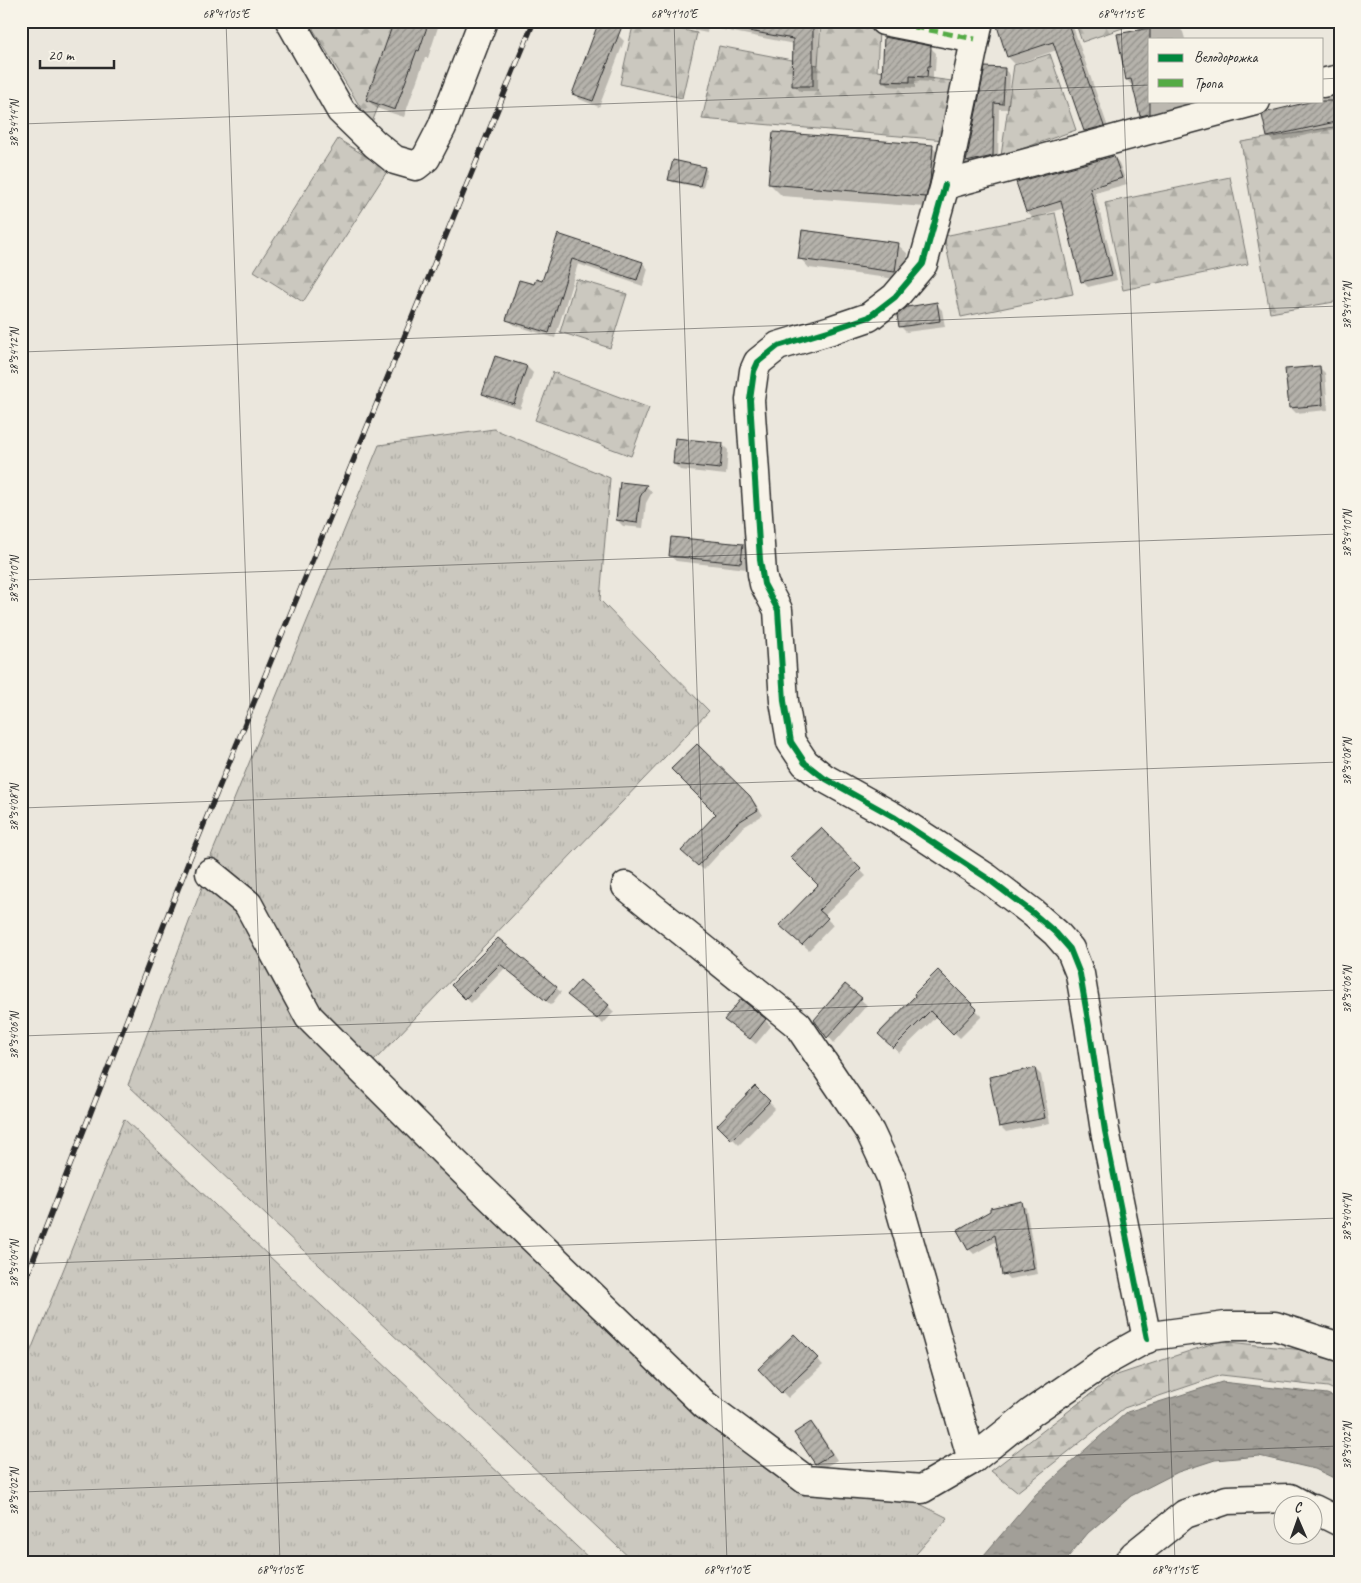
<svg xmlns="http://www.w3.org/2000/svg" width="1361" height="1583" font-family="Caveat,sans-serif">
<defs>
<pattern id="grass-tufts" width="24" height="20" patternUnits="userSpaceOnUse" patternTransform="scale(1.25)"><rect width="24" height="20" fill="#cbc8bf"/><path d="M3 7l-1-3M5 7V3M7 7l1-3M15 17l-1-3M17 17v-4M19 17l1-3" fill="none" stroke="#aeaca4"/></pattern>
<pattern id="forest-firs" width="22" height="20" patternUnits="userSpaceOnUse" patternTransform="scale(1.25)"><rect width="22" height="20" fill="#cbc8bf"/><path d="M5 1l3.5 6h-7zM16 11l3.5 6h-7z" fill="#aeaca4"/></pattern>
<pattern id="water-ripples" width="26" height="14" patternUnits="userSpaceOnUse" patternTransform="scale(1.25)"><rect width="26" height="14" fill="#a29f98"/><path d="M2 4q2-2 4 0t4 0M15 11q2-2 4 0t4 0" fill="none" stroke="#84827c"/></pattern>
<pattern id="building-hatch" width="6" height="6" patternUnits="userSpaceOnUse" patternTransform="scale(1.25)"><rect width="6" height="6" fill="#b5b2ab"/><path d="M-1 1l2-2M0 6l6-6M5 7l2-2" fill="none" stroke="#93918b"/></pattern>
</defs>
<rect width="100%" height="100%" fill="#ebe7dd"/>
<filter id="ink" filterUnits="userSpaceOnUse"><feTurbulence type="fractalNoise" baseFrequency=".02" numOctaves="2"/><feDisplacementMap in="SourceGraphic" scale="10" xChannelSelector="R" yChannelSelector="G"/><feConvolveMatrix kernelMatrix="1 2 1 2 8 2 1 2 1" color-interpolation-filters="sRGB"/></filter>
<g filter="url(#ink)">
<g fill="url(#grass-tufts)" stroke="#7b7a75">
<polygon points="494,429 610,478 600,600 709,711 373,1062 314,1002 254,889 211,856 379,445"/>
<polygon points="204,882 235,906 301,1022 692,1408 799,1492 918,1503 948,1518 909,1562 634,1562 128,1085"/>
<polygon points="124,1119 593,1562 21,1562 21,1375"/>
</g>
<g fill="url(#forest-firs)" stroke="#7b7a75">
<polygon points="314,21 412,21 371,125 313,29"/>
<polygon points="634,21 645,21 697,33 682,98 620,84"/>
<polygon points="821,21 879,30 877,71 952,81 945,140 702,119 719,46 818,65"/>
<polygon points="1075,21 1137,21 1137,23 1082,42"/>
<polygon points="1050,54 1076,130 1001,156 1014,65"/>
<polygon points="1340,126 1340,301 1270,313 1241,142"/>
<polygon points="338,139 388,170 303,302 254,271"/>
<polygon points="1230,177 1248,264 1123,290 1105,203"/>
<polygon points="1055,213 1073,294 961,317 944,236"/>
<polygon points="576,279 627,294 610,348 560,332"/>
<polygon points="553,372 649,408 631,456 535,420"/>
<polygon points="1220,1341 1340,1354 1340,1393 1328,1387 1221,1375 1124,1408 1017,1492 991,1471 1114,1376"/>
</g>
<polygon fill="url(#water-ripples)" stroke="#72716c" points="1222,1382 1327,1394 1340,1399 1340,1481 1315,1469 1259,1456 1215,1460 1178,1472 1131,1496 1088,1533 1064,1562 978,1562 1036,1494 1127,1412"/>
<g fill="#0003">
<polygon points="394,21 440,21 428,58 425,58 404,117 376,108 368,100"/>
<polygon points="656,21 819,21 818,91 800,91 794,85 794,44 708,27 707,33 658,23"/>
<polygon points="1016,21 1071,21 1110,133 1092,138 1085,131 1057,50 1015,64 1008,57 998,27"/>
<polygon points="1176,24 1183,32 1185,39 1150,39 1150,101 1194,101 1196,110 1148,123 1141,116 1134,88 1127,80 1118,35"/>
<polygon points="618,35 624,41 599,107 579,99 573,93"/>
<polygon points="930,47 936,53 935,71 933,71 933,82 915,81 915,88 889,86 883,80"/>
<polygon points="1004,69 1010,75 1009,109 999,109 998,162 973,167 967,162"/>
<polygon points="1340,96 1340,128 1274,142 1268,137 1322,101 1322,99"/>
<polygon points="932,147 944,159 938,208 782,196 770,184"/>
<polygon points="1114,157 1119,163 1127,184 1095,193 1117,280 1088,287 1083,282 1064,208 1033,218 1027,212"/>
<polygon points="704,168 707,170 703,188 672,182 669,179"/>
<polygon points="559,235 643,263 648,269 643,286 578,264 555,338 514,325 508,319 543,283"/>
<polygon points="898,245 908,254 904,280 809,268 800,258"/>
<polygon points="936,304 942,310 945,327 906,332 901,327"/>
<polygon points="496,357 527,367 533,373 520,409 490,399 484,394"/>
<polygon points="1319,367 1325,373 1328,410 1296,413 1290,407"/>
<polygon points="722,444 728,450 726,475 680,470 674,464"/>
<polygon points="646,486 652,492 646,503 643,528 623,526 617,520"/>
<polygon points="743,545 749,551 747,569 676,561 670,556"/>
<polygon points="697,746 755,803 763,815 742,828 704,870 688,857 717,814"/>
<polygon points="820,829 866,876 824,916 833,925 809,950 787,930 819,885"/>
<polygon points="498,940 561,992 551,1005 505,968 471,1003 453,985"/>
<polygon points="938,972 982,1016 960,1038 937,1016 899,1053 879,1034"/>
<polygon points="845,986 867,1005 834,1043 815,1020"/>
<polygon points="575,1000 608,1006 614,1012 603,1024"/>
<polygon points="726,1020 765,1020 771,1026 756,1044"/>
<polygon points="1035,1069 1041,1075 1050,1123 1006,1132 1000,1126"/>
<polygon points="755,1088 775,1108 739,1145 719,1125"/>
<polygon points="1021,1203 1026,1208 1038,1274 1009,1279 1004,1274 997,1241 974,1254 969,1249"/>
<polygon points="794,1336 823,1365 788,1398 760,1369"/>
<polygon points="811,1423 817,1429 837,1460 822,1469 816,1464 796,1433"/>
</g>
<g fill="url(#building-hatch)" stroke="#2b2b2b">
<polygon points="394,21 429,21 419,51 417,50 395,110 366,100"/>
<polygon points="599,21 624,21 593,101 572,94"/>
<polygon points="750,21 813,21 813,86 792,86 793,39 749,31"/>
<polygon points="1012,21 1067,21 1104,126 1084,131 1053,42 1007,57 997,26"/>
<polygon points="1150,28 1150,114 1140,116 1131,79 1126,80 1117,34"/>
<polygon points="884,37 931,46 930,66 928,66 927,77 910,76 910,82 882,81"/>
<polygon points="985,67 1005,68 1003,104 994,103 993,156 966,162"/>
<polygon points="1313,101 1340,101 1340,121 1267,137 1262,115 1267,112"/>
<polygon points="773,132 933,145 930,181 926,197 768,184"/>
<polygon points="1114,156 1122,178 1090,188 1112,275 1081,282 1061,201 1026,212 1016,182"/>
<polygon points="673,160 705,167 700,186 668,180"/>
<polygon points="802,230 899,243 895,272 798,259"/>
<polygon points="558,234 643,262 637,280 572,259 549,333 506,320 519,280 534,284 536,279 542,281"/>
<polygon points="937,302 940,321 899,327 897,315 907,307"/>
<polygon points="495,356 527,366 514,404 482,394"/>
<polygon points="1320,366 1323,405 1289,408 1285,369"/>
<polygon points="675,438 723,443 720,469 673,464"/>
<polygon points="620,482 647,485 640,497 637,523 616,520"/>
<polygon points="671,537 743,544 741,563 669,556"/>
<polygon points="697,744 750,796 758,810 737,823 698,866 681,851 716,814 671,769"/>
<polygon points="821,828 861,869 819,910 828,918 802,945 779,925 818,885 790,857"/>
<polygon points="498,938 557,987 546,1001 500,964 465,999 451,985"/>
<polygon points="938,970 977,1009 953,1034 930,1011 893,1048 878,1034 915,996 914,994"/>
<polygon points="580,980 609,1005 597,1019 567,995"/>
<polygon points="845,984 862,998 827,1038 814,1020"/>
<polygon points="741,999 766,1019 750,1039 724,1020"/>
<polygon points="1035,1068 1045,1118 999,1127 989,1077"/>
<polygon points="755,1086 770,1101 732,1140 717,1125"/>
<polygon points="1022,1201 1034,1269 1002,1275 995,1235 968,1250 957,1230 990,1211 990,1208"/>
<polygon points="794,1334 818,1358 781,1393 758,1369"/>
<polygon points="811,1422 832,1454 815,1464 794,1433"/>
</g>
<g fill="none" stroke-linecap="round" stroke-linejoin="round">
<g stroke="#2b2b2b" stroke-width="31">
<g id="minor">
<polyline points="290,21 341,111 375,144 395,160 416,166 426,158 442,127 483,21"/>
<polyline points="884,21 975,39"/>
<polyline points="979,21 945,185 923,264 895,297 869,317 831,330 778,346 758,362 754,371 750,400 762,574 764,584 778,610 784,701 791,742 805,763 824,778 894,817 987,878 1033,913 1056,933 1070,949 1080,974 1089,1026 1105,1131 1147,1339"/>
<polyline points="1322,83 1340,79"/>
<polyline points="945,185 1256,101"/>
<polyline points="210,873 248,904 309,1017 451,1159 705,1405 806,1480 922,1489 972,1460 891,1177 870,1132 798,1025 626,886"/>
<polyline points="972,1460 1032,1412 1106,1361 1151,1336 1226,1326 1275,1326 1340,1347"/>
<polyline points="1314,1509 1340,1522"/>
<polyline points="1128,1562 1134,1555 1185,1514 1227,1500 1290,1498 1305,1506"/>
</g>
</g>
<use href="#minor" stroke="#f7f3e8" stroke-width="28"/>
<g stroke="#2b2b2b" stroke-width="5.5">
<polyline id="rail" points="21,1291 190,858 534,21"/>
</g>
<use href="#rail" stroke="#f7f3e8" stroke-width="4" stroke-dasharray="11" stroke-linecap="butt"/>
<polyline stroke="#54ab44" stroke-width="5" stroke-dasharray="10 5" stroke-linecap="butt" points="884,21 975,39"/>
<g stroke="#f7f3e8" stroke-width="9">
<polyline id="cycleway" points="945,185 923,264 895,297 869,317 831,330 778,346 758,362 754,371 750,400 760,560 764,584 778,610 784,701 791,742 805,763 824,778 894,817 987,878 1033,913 1056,933 1070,949 1080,974 1089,1026 1105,1131 1147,1339"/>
</g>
<use href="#cycleway" stroke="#00873e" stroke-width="6"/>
</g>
</g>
<path fill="none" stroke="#2b2b2b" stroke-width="1" stroke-opacity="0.45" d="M226 21 280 1562M674 21 727 1562M1121 21 1175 1562M1322 79 1340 78M21 124 1150 85M21 352 1340 306M21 580 1340 534M21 808 1340 762M21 1036 1340 990M21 1264 1340 1218M21 1492 1340 1446"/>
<rect width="1361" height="1583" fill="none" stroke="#f7f3e8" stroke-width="55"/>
<rect x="1148" y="38" width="175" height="65" fill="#f7f3e8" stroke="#a5a39c"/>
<rect x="1158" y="54" width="25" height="8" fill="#00873e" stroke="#a5a39c"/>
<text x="1194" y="62" font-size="15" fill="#2b2b2b">Велодорожка</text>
<rect x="1158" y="79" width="25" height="8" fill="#54ab44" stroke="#a5a39c"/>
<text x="1194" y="88" font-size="15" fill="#2b2b2b">Тропа</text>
<g transform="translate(1298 1520) rotate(358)"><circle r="24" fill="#f7f3e8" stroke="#a5a39c"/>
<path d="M0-4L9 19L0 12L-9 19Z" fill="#2b2b2b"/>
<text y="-8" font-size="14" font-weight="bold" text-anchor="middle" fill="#2b2b2b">С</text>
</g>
<path d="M40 60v8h74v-8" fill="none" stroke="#2b2b2b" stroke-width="2.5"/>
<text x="48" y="60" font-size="15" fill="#2b2b2b" stroke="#f7f3e8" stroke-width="4" paint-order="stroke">20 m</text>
<rect x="28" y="28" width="1306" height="1528" fill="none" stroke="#2b2b2b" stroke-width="2"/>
<g font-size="12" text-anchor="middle" fill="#2b2b2b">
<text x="226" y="18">68°41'05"E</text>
<text x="674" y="18">68°41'10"E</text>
<text x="1121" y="18">68°41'15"E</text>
<text transform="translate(14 124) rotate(-90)" y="4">38°34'14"N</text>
<text transform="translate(1347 306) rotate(-90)" y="4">38°34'12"N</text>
<text transform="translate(14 352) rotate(-90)" y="4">38°34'12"N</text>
<text transform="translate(1347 534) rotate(-90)" y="4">38°34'10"N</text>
<text transform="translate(14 580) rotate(-90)" y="4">38°34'10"N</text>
<text transform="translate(1347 762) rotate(-90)" y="4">38°34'08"N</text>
<text transform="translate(14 808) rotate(-90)" y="4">38°34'08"N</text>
<text transform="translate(1347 990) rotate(-90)" y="4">38°34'06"N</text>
<text transform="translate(14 1036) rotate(-90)" y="4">38°34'06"N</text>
<text transform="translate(1347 1218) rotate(-90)" y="4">38°34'04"N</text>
<text transform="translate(14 1264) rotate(-90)" y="4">38°34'04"N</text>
<text transform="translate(1347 1446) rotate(-90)" y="4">38°34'02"N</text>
<text transform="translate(14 1492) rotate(-90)" y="4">38°34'02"N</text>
<text x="280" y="1574">68°41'05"E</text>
<text x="727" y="1574">68°41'10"E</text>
<text x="1175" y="1574">68°41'15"E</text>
</g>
</svg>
